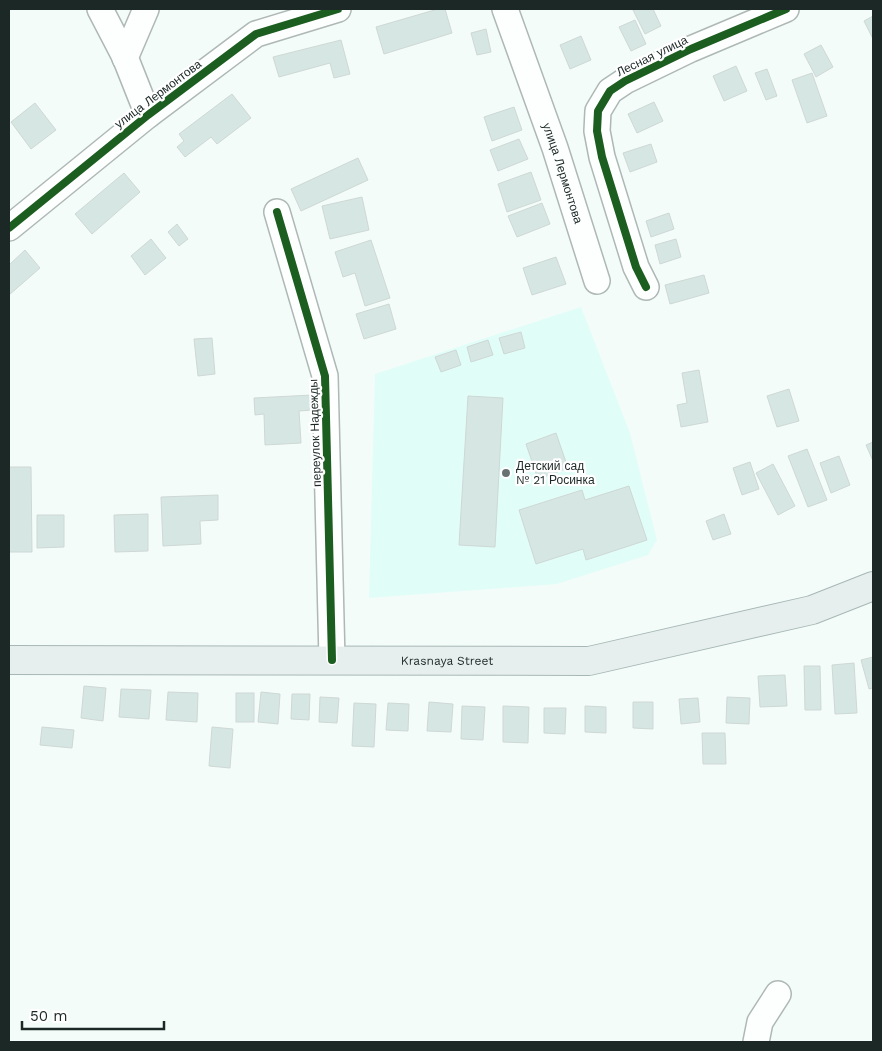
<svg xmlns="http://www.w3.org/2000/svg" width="882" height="1051" font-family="'Work Sans',sans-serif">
<rect width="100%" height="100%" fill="#f4fcfa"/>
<polygon fill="#e1fdf7" points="581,307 630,433 657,540 648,555 557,584 369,598 375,374"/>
<g fill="#d6e6e3" stroke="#ced8d5">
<polygon points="438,9 445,9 452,33 384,54 376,27"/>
<polygon points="635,9 653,9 661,26 645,34 633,10"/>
<polygon points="873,16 873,39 864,21"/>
<polygon points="635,20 646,44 631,51 619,27"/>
<polygon points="486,29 491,52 477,55 471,33"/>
<polygon points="581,36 591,60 570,69 560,45"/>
<polygon points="341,40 350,74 334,78 330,63 279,77 273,57"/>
<polygon points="821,45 833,67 816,77 804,54"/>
<polygon points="736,66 747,91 724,101 713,76"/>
<polygon points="767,69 777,96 766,100 755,73"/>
<polygon points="812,73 827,116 807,123 792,80"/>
<polygon points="232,94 251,118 217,144 211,137 185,157 177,147 184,141 179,134"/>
<polygon points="654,102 663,121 637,133 628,114"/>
<polygon points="35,103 56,130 31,149 11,122"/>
<polygon points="514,107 522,130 492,141 484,117"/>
<polygon points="519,139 528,159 498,171 490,150"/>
<polygon points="651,144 657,162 630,172 623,153"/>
<polygon points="358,158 368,180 301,211 291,189"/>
<polygon points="531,172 541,200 507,212 498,184"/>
<polygon points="124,173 140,192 92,234 75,214"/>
<polygon points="362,197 369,230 330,239 322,206"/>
<polygon points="542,203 550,224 517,237 508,216"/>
<polygon points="669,213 674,229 651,237 646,221"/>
<polygon points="177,224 188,239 179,246 168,232"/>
<polygon points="151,239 166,258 145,275 131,256"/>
<polygon points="676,239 681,257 660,264 655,245"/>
<polygon points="371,240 390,298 365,306 355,273 343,277 335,252"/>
<polygon points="25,250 40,268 9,295 9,265"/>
<polygon points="556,257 566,284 532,295 523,268"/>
<polygon points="704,275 709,293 670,304 665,285"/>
<polygon points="389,304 396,329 364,339 356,314"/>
<polygon points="521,332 525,348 504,354 499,338"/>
<polygon points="212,338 215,374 198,376 194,339"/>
<polygon points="488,340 493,355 471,362 467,347"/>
<polygon points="456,350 461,365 441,372 435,357"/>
<polygon points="699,370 708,422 681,427 677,405 687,403 682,373"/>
<polygon points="789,389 799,421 777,427 767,396"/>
<polygon points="312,395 313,410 299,411 301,443 265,445 264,414 255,415 254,398"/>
<polygon points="468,396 503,398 495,547 459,545"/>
<polygon points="556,433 568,468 538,479 526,444"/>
<polygon points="873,442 873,461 866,445"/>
<polygon points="807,449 827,500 808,507 788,456"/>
<polygon points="839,456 850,485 831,493 820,463"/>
<polygon points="750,462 759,489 742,495 733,468"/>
<polygon points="773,464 795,506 778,515 756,473"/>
<polygon points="9,467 31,467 32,552 9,552"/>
<polygon points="629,486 647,540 586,560 583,549 536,564 519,510 582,490 585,500"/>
<polygon points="218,495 218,520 200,521 201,544 163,546 161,497"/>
<polygon points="148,514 148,551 115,552 114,515"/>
<polygon points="724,514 731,534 713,540 706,521"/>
<polygon points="37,515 64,515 64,547 37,548"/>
<polygon points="873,657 873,688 869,689 861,660"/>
<polygon points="854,663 857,713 835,714 832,665"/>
<polygon points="804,666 820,666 821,710 805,710"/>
<polygon points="785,675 787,706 760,707 758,676"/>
<polygon points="84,686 106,688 103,721 81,718"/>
<polygon points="121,689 151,690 149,719 119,717"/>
<polygon points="168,692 198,693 197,722 166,720"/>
<polygon points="261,692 280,694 278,724 258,722"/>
<rect x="236" y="693" width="18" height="29"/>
<polygon points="292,694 310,694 309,720 291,719"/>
<polygon points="320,697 339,698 337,723 319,722"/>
<polygon points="727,697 750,698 749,724 726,723"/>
<polygon points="698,698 700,722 681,724 679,699"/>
<polygon points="429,702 453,704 451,732 427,731"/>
<polygon points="633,702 653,702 653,729 633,728"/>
<polygon points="354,703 376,704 374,747 352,746"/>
<polygon points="388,703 409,704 408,731 386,730"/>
<polygon points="462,706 485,707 483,740 461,739"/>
<polygon points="503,706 529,707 528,743 503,742"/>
<polygon points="585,706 606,707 606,733 585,732"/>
<polygon points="544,708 566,708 565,734 544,733"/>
<polygon points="42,727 74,730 72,748 40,745"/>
<polygon points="212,727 233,729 230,768 209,766"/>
<polygon points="702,733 725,733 726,764 703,764"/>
</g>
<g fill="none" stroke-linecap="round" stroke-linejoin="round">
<g stroke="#aeb8b5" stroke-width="28">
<g id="minor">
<polyline points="100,9 125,57 148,115"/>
<path id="s1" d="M505 9 555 148 597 281"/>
<polyline points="125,58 146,9"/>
<polyline points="277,212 325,376 332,660"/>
<polyline points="9,228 148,115 256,34 338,9"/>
<polyline points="646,287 636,267 602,157 597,131 598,111 610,91 625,81 691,49 786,9"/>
<polyline points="756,1042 760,1022 778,994"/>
</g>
</g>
<g stroke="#a6b8b5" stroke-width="30">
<g id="major">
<path id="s2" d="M9 660 589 661 812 610 873 586"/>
</g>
</g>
<use href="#minor" stroke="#fdfffe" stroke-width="25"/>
<use href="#major" stroke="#e6efed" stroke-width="28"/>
<g stroke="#fff" stroke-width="11">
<g id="cycleway">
<polyline points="277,212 325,376 332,660"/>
<polyline points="9,228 148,115 256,34 338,9"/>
<polyline points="646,287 636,267 602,157 597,131 598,111 610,91 625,81 691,49 786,9"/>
</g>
</g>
<use href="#cycleway" stroke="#1b5e20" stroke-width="8"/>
</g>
<circle fill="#677270" stroke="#fff" stroke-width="2" cx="506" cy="473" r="5"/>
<g text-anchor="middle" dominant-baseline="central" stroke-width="4.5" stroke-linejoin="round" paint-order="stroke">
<g font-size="12" fill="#1b2826" stroke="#fff">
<text transform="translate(652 56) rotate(-26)">Лесная улица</text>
<text transform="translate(158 94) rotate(-37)">улица Лермонтова</text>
<text stroke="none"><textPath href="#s1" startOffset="174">улица Лермонтова</textPath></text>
<text transform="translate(315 433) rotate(-92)">переулок Надежды</text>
<text stroke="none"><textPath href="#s2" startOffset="438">Krasnaya Street</textPath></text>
</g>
<g font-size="12" fill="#1b2826" stroke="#fff" text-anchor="start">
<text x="516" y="466">Детский сад<tspan x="516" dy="14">№ 21 Росинка</tspan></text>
</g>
</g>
<rect width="882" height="1051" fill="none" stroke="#1b2826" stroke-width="20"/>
<path d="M22 1021v8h142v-8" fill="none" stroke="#1b2826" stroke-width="2.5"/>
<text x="30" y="1021" font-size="15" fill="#1b2826" stroke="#ffffff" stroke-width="4" paint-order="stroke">50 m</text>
</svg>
